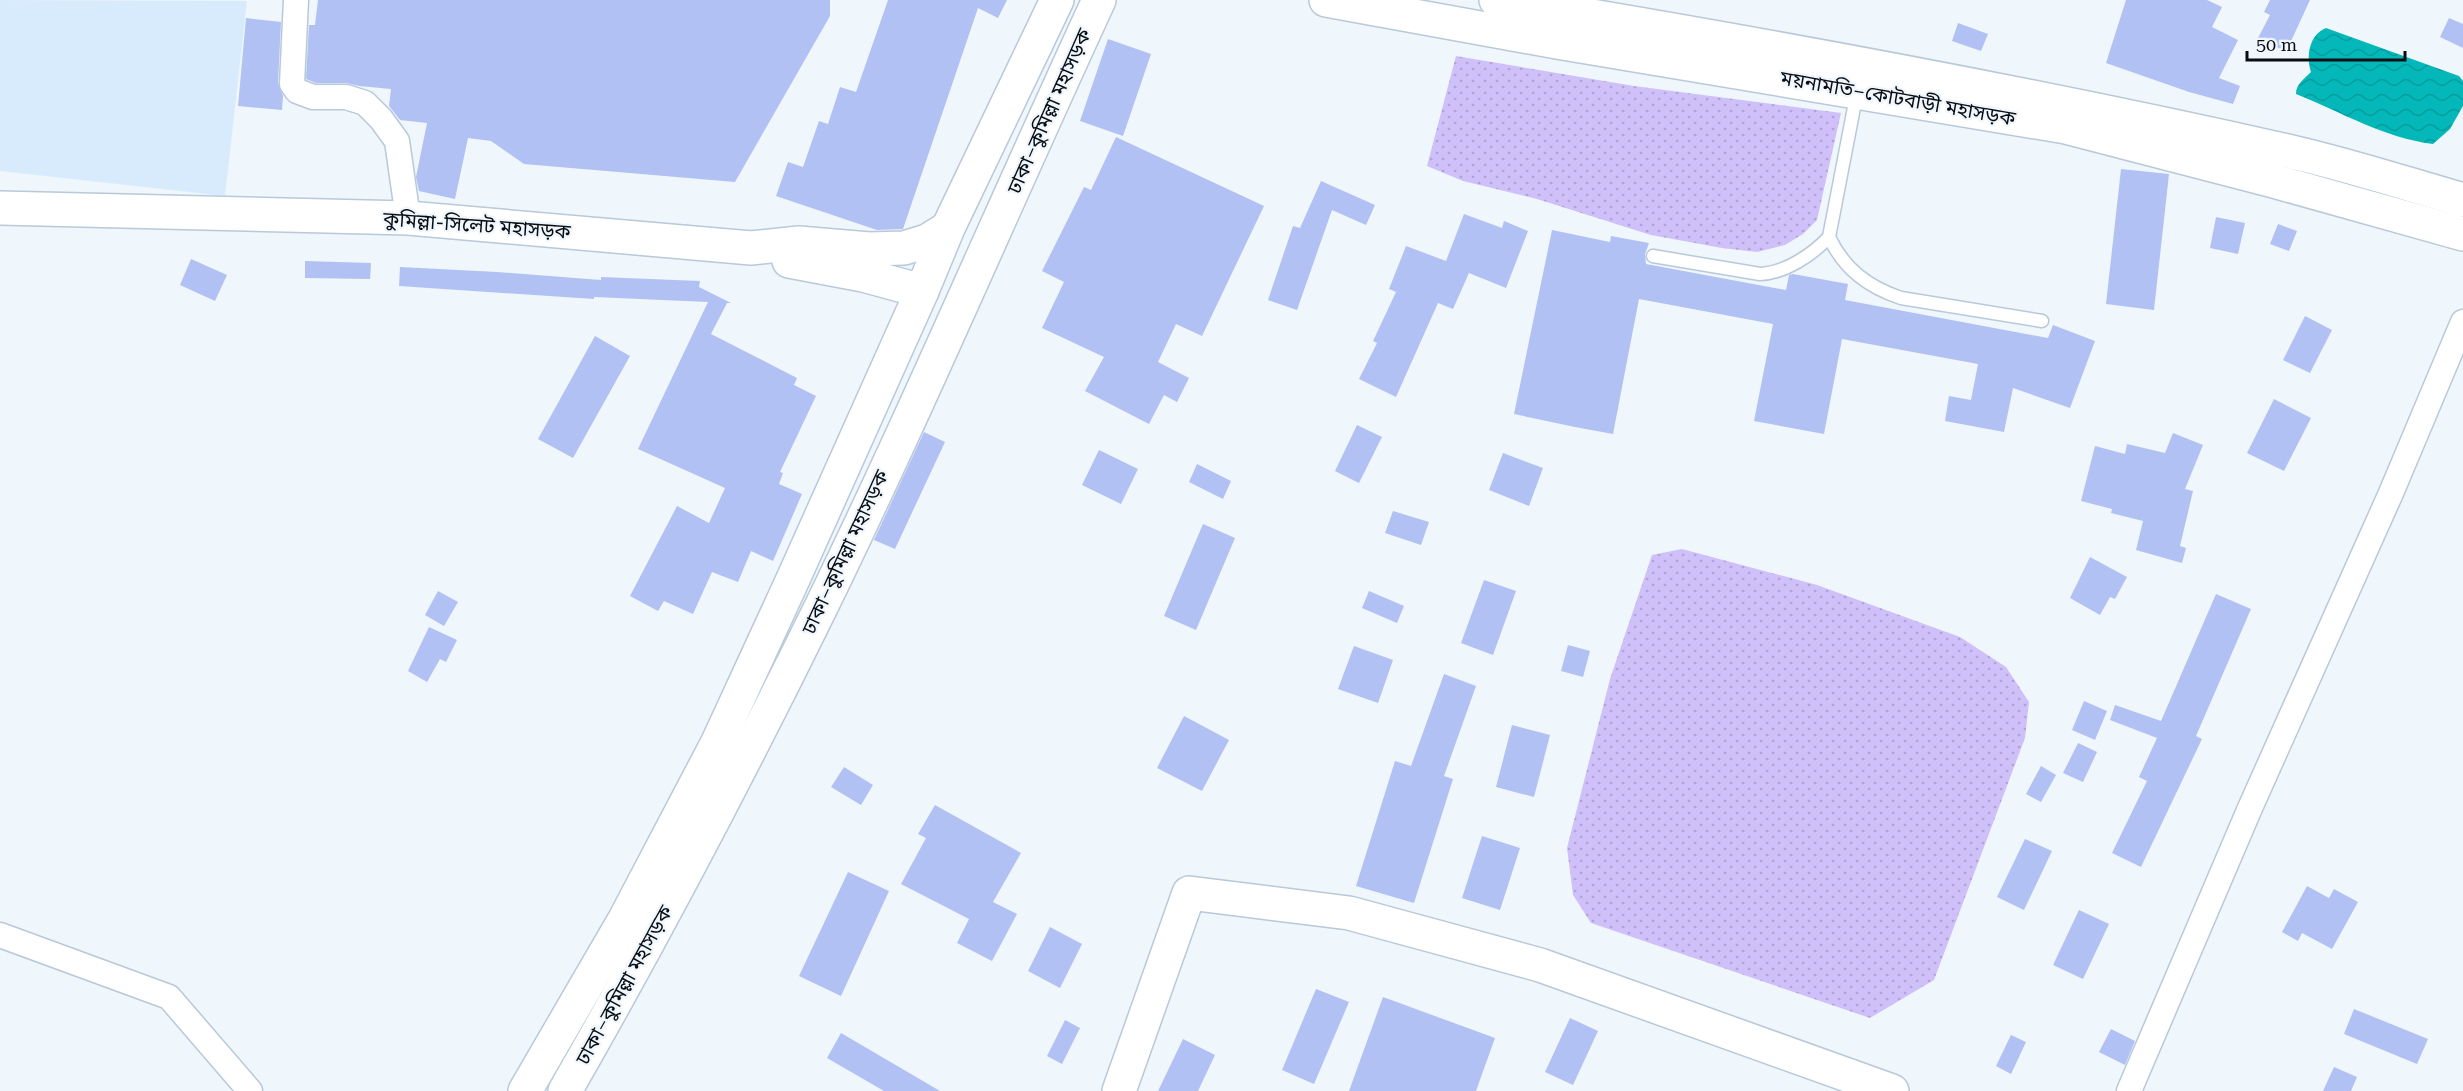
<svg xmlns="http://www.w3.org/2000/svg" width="2463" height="1091" font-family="'Roboto Serif','Noto Sans Bengali',serif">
<defs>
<pattern id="grass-dots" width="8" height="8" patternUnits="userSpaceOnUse" patternTransform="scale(1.5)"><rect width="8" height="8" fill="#cfc0fa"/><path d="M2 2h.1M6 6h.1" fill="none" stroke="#b0a4d5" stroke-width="1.8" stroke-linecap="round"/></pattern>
<pattern id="water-waves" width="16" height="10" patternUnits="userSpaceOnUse" patternTransform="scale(1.5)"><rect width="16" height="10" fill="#04b8b9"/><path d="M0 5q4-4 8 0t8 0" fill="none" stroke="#049d9e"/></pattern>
</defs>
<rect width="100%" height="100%" fill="#eff6fc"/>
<polygon fill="#d8ebfd" points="0,0 247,1 225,196 0,171"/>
<g fill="url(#grass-dots)">
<polygon points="1456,56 1634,86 1841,113 1817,220 1803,234 1785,245 1757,252 1722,248 1651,235 1537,199 1463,181 1427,166"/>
<polygon points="1682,549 1817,585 1960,637 2006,667 2029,702 2025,738 1934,980 1870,1018 1591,923 1573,895 1567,848 1610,679 1652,555"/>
</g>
<path fill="url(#water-waves)" d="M2326 28 2459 76 2463 81V106L2450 129 2433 144C2384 138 2341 112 2296 94 2296 84 2304 79 2311 72 2306 56 2309 35 2326 28Z"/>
<g fill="#b2c1f3">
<polygon points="318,0 830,0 830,16 735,182 524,164 491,141 468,138 455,199 419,191 416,177 427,123 400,120 389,106 391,89 359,86 346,83 316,83 306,79 309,25 315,25"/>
<polygon points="888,0 1007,0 998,18 978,8 903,229 877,230 776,196 788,162 803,167 819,121 828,124 840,87 856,92"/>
<polygon points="2126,0 2207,0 2222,7 2212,27 2238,40 2219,78 2240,86 2233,104 2189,92 2106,63"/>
<polygon points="2270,0 2310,0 2286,52 2258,38 2270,15 2264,12"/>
<polygon points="246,18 281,22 278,83 283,96 282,110 238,106"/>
<polygon points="2449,18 2463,24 2463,48 2440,37"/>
<polygon points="1958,23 1988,34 1981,51 1952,41"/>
<polygon points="1108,39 1151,54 1123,136 1080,121"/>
<polygon points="1116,137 1264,206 1202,336 1176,324 1158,362 1189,378 1177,402 1164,395 1149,424 1085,391 1104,357 1042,328 1064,282 1042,271 1084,187 1091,190"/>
<polygon points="2121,169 2169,174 2154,310 2106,304"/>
<polygon points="1321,181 1375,205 1366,225 1332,210 1297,310 1268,300 1293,226 1300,228"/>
<polygon points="1464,214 1502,228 1504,221 1528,231 1506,288 1469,273 1453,309 1438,303 1396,397 1359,379 1377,343 1373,341 1396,292 1389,289 1406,246 1446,261"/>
<polygon points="2216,217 2245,223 2238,254 2210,248"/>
<polygon points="2278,224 2297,231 2289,251 2270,244"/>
<polygon points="1552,230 1610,242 1611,236 1649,243 1645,254 1646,264 1786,290 1789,275 1793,274 1848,284 1845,300 2048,338 2053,325 2095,341 2070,408 2013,388 2004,432 1945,421 1949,396 1971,400 1978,364 1842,339 1824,434 1754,421 1773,324 1639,299 1613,434 1575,427 1514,414"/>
<polygon points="191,259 227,275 215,301 180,285"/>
<polygon points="305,261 371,263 370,279 305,278"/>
<polygon points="400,267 497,272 601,280 601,277 700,281 699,287 731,303 727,303 711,334 797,378 794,385 816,396 780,472 783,473 779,484 802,494 773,561 751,551 738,582 712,572 693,614 664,601 658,611 630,596 677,506 709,523 725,488 638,449 708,302 594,297 594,299 399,286"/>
<polygon points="2305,316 2332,330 2310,373 2283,360"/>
<polygon points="595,336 630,356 573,458 538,439"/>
<polygon points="2274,399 2311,418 2284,471 2247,453"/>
<polygon points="1357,425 1382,437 1359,483 1335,471"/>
<polygon points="924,432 945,442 895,549 874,540"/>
<polygon points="2173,433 2203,445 2185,489 2193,491 2180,546 2186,548 2182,563 2136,550 2143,521 2111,513 2112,509 2081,501 2095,446 2125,454 2127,444 2165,453"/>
<polygon points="1099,450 1138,469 1121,504 1082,485"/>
<polygon points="1503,453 1543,468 1529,506 1489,490"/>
<polygon points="1197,464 1231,481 1223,499 1189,482"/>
<polygon points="1393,511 1429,522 1421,545 1385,533"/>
<polygon points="1203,524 1235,538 1196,630 1164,616"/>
<polygon points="2090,557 2127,577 2115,599 2110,597 2100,615 2070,598"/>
<polygon points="1484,580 1516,591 1493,655 1461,643"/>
<polygon points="438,591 458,602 444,626 425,615"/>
<polygon points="1369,591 1404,606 1397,623 1362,608"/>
<polygon points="2216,594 2251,609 2196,736 2202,739 2141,867 2112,853 2147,781 2139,777 2157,738 2110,720 2115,705 2161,721"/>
<polygon points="429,627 457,640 446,662 440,659 427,682 408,671"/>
<polygon points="1568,645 1590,651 1583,677 1561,671"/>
<polygon points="1354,646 1393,660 1378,703 1338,689"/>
<polygon points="1444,674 1476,686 1444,776 1453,779 1414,903 1356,886 1395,761 1411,766"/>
<polygon points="2084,701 2107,711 2095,740 2072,730"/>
<polygon points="1184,716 1229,740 1202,791 1157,768"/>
<polygon points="1512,725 1550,735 1534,797 1496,787"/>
<polygon points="2078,743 2097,752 2083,782 2063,773"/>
<polygon points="2041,766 2056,775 2041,802 2026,794"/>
<polygon points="844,767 873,785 861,805 831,787"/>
<polygon points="935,805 1021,853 993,902 1017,914 992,961 957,943 969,919 901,884 926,838 918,834"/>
<polygon points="1482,836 1520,848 1500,910 1462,898"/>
<polygon points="2025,839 2052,851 2024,910 1997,897"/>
<polygon points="848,872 889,891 841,996 799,976"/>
<polygon points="2307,886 2329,898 2334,889 2358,902 2332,949 2302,933 2298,941 2282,932"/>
<polygon points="2079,910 2109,924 2083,979 2053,965"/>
<polygon points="1050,927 1082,944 1060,988 1028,971"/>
<polygon points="1316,989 1349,1002 1314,1084 1282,1070"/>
<polygon points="1383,997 1495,1038 1476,1091 1349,1091"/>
<polygon points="2354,1009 2428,1039 2417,1064 2344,1034"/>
<polygon points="1570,1018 1598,1031 1573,1085 1545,1072"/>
<polygon points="1065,1020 1080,1028 1062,1064 1047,1056"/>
<polygon points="2111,1029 2135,1041 2125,1065 2099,1052"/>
<polygon points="841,1033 940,1091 884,1091 827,1058"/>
<polygon points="2011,1035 2026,1042 2011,1074 1996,1066"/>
<polygon points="1183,1039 1215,1055 1198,1091 1158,1091"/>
<polygon points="2334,1067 2357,1077 2351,1091 2323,1091"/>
</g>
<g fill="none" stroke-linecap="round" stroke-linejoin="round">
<g stroke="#b8c9d9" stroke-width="15">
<g id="lane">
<path d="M1857 92 1829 237C1844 269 1868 287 1901 298L2042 321"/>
<path d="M1653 256 1760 274C1785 273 1812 255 1829 237"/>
</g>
</g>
<g stroke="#b8c9d9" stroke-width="27">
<g id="street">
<polyline points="296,0 292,84 297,91 313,97 346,97 365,103 381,119 397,141 408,218"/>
<polyline points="0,935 169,997 250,1091"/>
<polyline points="2129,1091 2250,808 2391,493 2463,322"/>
</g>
</g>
<g stroke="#b8c9d9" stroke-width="36">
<g id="secondary">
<polyline points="1326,0 1557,42 2066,127 2270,180 2463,234"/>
<path d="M1496 0C1763 44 2031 93 2296 153 2352 166 2407 184 2463 200"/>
<polyline points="1119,1091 1189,893 1349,913 1540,965 1892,1091"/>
</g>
</g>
<g stroke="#b8c9d9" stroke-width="36">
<g id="highway">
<polyline points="0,208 408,218 751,248 799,243 869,249 904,248 927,241 948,228"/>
<polyline points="789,261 863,275 922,291"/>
<polyline points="525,1091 625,919 718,742 794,577 922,291 948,228 1057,0"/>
<path d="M565 1091C656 932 741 770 822 605 919 406 1006 201 1099 0"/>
</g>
</g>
<use href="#lane" stroke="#fff" stroke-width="12"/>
<use href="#street" stroke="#fff" stroke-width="24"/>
<use href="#secondary" stroke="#fff" stroke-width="33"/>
<use href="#highway" stroke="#fff" stroke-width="33"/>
</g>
<g text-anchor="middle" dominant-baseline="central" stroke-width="4.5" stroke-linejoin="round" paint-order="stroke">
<g font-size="20" fill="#070d12" stroke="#eff6fc">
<text transform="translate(1898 98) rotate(10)">ময়নামতি–কোটবাড়ী মহাসড়ক</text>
<text transform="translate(1049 111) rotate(-66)">ঢাকা–কুমিল্লা মহাসড়ক</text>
<text transform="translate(477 225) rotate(4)">কুমিল্লা-সিলেট মহাসড়ক</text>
<text transform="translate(845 552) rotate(-65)">ঢাকা–কুমিল্লা মহাসড়ক</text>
<text transform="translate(624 985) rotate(-61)">ঢাকা–কুমিল্লা মহাসড়ক</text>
</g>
</g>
<path d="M2247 51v9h158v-9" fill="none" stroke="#070d12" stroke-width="3"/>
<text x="2256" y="51" font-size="18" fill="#070d12" stroke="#eff6fc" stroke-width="4.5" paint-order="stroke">50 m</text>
</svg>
